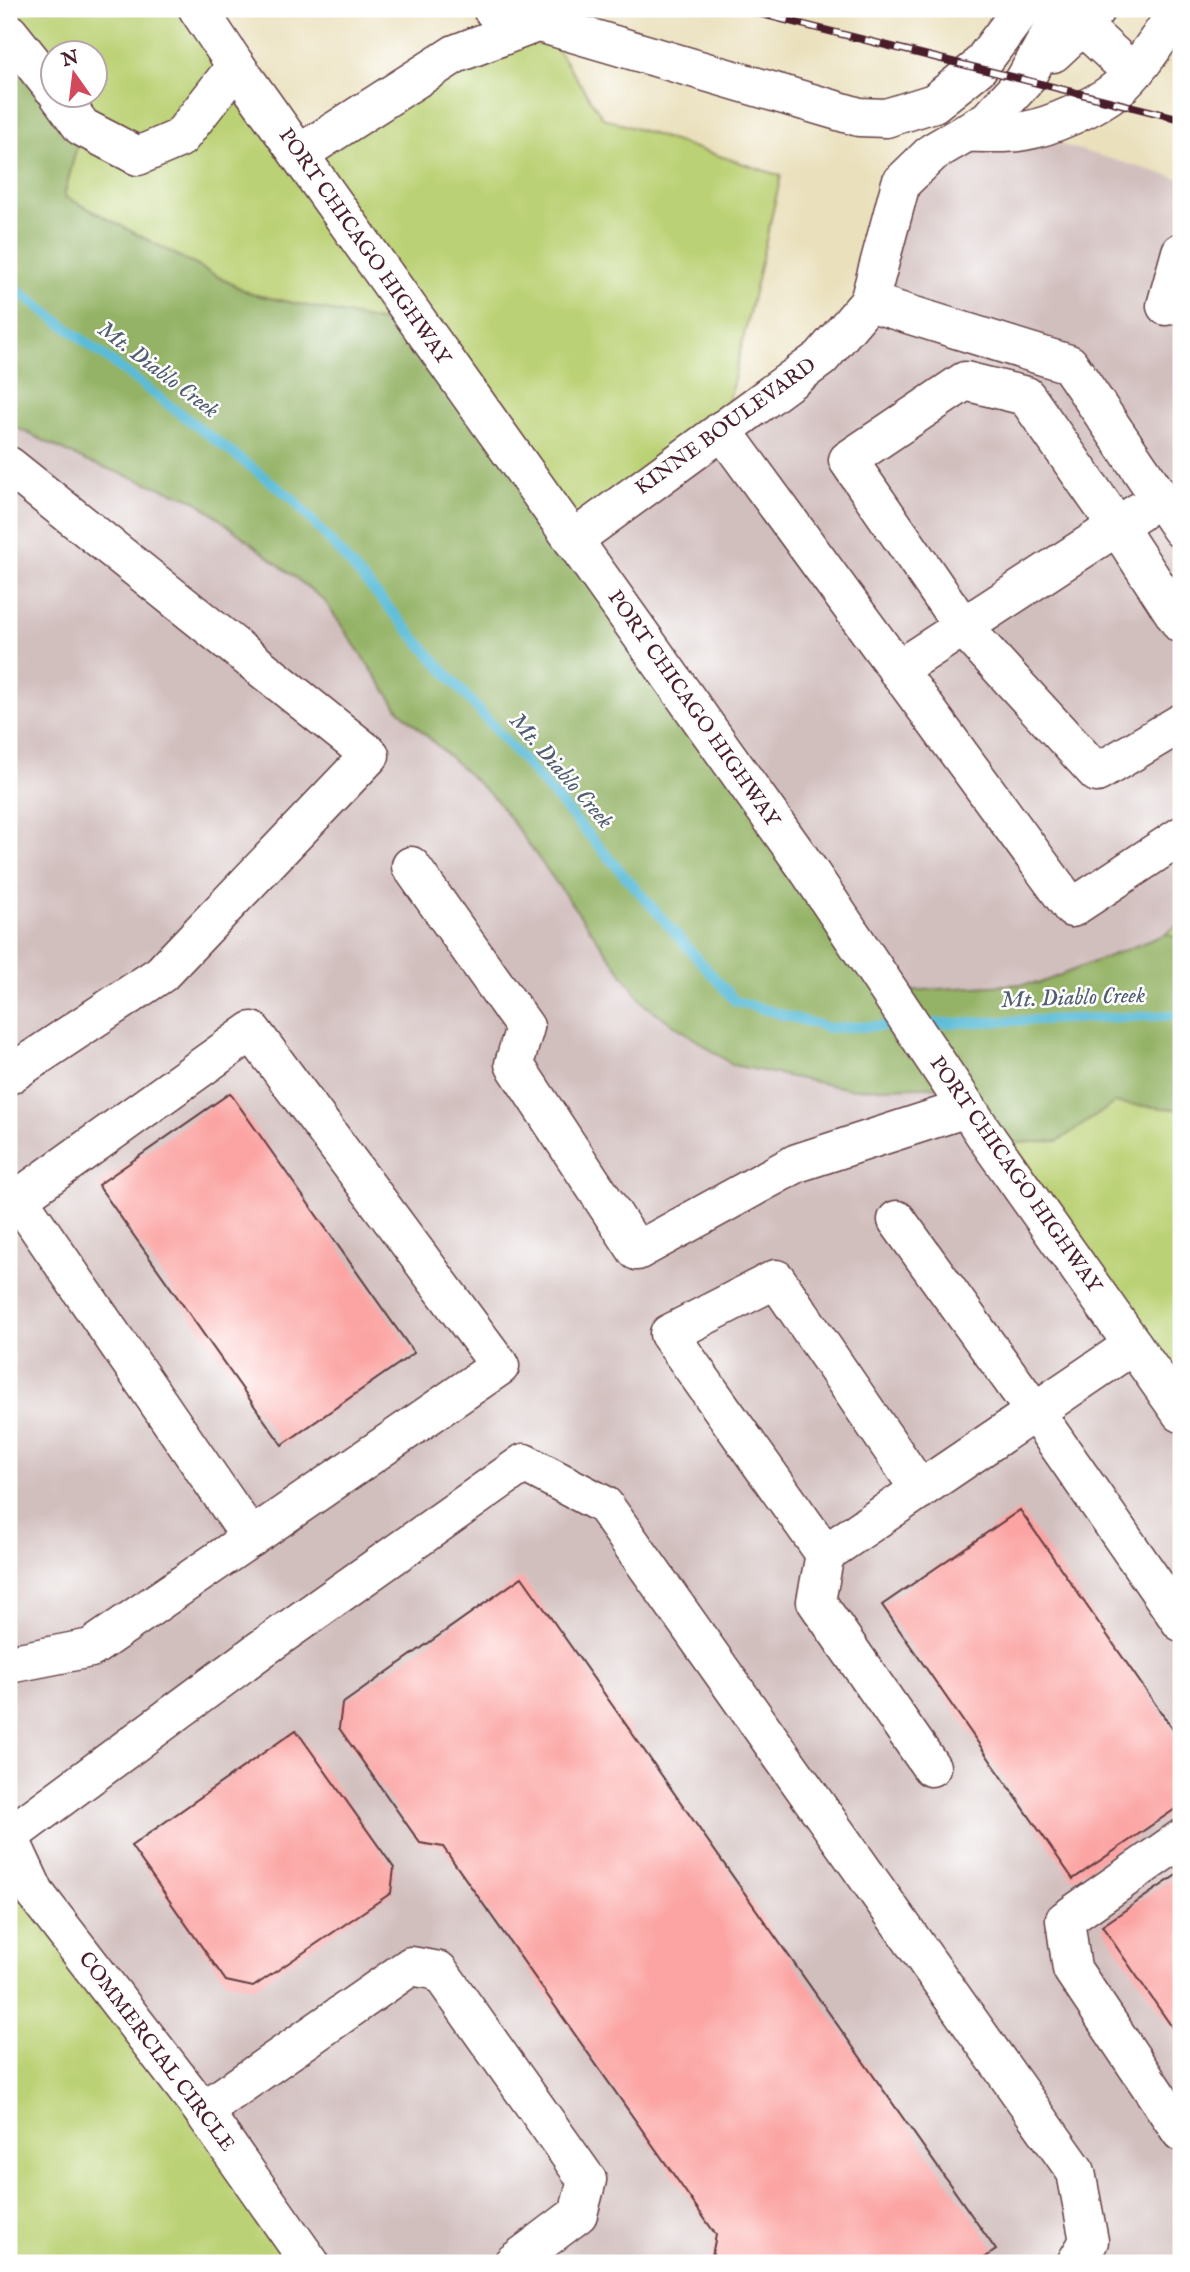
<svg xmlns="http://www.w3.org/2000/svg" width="1190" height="2272" font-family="'IM FELL English',serif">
<rect width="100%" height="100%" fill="#fff"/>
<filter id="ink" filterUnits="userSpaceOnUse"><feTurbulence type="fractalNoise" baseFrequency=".0143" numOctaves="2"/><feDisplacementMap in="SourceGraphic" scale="14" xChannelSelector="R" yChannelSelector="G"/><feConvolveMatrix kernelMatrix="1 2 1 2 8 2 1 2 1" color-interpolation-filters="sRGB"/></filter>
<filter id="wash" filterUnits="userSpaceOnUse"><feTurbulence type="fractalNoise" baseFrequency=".00686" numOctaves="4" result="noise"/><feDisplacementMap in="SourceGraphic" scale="28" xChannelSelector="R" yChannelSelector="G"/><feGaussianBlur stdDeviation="1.57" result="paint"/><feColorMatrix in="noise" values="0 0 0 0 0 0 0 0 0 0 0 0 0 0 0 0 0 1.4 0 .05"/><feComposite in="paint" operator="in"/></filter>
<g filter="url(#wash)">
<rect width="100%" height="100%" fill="#eae0bc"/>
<g fill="#d1bfbe">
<polygon points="1000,127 1181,179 1181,923 1166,934 1040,983 889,992 573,540 869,302 901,183"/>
<polygon points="9,424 86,461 195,500 324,600 399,710 497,801 952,1086 1181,1414 1181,2263 310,2263 9,1837"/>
</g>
<g fill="#bbd175" stroke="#827850" stroke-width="2">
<polygon points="9,9 198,9 299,154 539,22 603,118 781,176 722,430 573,540 425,331 251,294 64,196 82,127 58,95 94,94 94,52 52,52 52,87 9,33"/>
<polygon points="1181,923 1181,1413 952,1086"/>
<polygon points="9,1837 310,2263 9,2263"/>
</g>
<polygon fill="#94b366" stroke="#6f6948" stroke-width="2" points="9,33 82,127 64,196 251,294 425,331 889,992 1040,983 1166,934 1181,938 1181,1110 1115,1103 1058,1141 991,1144 952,1086 850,1089 733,1065 645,1005 497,801 399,710 324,600 195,500 86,461 9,424"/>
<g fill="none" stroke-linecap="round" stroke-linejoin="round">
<g stroke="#5abcd8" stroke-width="10">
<polyline points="9,284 292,498 735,1001 829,1028 902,1025"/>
<polyline points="922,1024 1181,1015"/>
</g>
</g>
<g id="blocks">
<g fill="#fba4a3">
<polygon points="230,1093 414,1353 282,1445 98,1185"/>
<polygon points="1020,1510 1181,1741 1181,1805 1073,1879 882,1605"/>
<polygon points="522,1577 996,2250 977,2263 713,2263 711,2261 716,2235 443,1847 420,1843 339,1728 342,1704"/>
<polygon points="296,1730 394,1868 391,1893 253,1987 226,1981 131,1846"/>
<polygon points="1181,1872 1181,2040 1102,1926"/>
</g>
</g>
</g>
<g filter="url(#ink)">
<use href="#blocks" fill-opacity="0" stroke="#623c41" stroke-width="2"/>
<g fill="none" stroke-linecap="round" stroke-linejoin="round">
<g stroke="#623c41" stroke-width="41">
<g id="minor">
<polyline points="198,9 236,66 809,871 991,1144 1181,1413"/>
<polyline points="492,9 859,117 886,118 934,103 978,68 1022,9"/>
<polyline points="1082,26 1132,72"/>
<polyline points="9,33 52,87"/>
<polyline points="1053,53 1082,26 1096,9"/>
<polyline points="58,94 82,127 138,156 180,138 236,66"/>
<path d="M965 133C984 132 1005 135 1024 131 1050 127 1097 106 1117 89 1142 68 1160 36 1179 9"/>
<polyline points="299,154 455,54 539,22"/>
<polyline points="869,302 1069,364 1181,529"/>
<polyline points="1166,306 1181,252"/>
<polyline points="722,430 1072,908 1181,836"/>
<polyline points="9,466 370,755 161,974 9,1075"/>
<polyline points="573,540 821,358 869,302 901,183 933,152 988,120 1024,81 1064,9"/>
<polyline points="1181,624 1117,526 1026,396 965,381 848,460 963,627 1097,773 1181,723"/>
<polyline points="897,670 1139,512"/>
<polyline points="411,866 525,1027 514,1064 637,1251 797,1163 967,1108"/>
<polyline points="18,1198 251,1538"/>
<polyline points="9,1205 252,1031 500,1366 91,1648 9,1664"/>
<polyline points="897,1220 1035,1412 1181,1622"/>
<polyline points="920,1490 776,1279 669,1334 825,1554 1133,1345"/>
<polyline points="825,1554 816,1601 931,1767"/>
<polyline points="9,1836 260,1650 524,1463 604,1505 1076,2172 1089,2241 1076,2263"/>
<polyline points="9,1837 35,1893 203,2111 310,2263"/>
<polyline points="1181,1839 1065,1920 1072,1969 1181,2132"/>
<polyline points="203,2111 411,1966 439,1971 587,2180 578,2214 513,2263"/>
</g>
</g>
<use href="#minor" stroke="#fff" stroke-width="38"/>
<g stroke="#4a1f2b" stroke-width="8">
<polyline id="rail" points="741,9 1181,119"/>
</g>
<use href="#rail" stroke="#fff" stroke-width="5" stroke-dasharray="16" stroke-linecap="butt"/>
</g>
</g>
<g text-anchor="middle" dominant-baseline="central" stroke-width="5" stroke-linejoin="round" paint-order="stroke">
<g font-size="21" fill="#4a1f2b" stroke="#fff">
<text transform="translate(364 247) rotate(55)">PORT CHICAGO HIGHWAY</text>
<text transform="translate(726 427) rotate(-36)">KINNE BOULEVARD</text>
<text transform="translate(693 709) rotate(55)">PORT CHICAGO HIGHWAY</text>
<text transform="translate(1015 1175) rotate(55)">PORT CHICAGO HIGHWAY</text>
<text transform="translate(156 2052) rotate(53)">COMMERCIAL CIRCLE</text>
</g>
<g font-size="23" font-style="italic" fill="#505e70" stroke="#fff">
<text transform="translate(158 370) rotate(37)">Mt. Diablo Creek</text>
<text transform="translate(561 771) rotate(49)">Mt. Diablo Creek</text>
<text transform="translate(1073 998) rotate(-2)">Mt. Diablo Creek</text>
</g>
</g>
<rect width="1190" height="2272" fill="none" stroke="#fff" stroke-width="35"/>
<g transform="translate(74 74) rotate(346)"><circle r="33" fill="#ffffff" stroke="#b7a5aa" stroke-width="2"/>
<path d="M0-5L12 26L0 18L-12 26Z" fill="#d1495b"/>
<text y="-10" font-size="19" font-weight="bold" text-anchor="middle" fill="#4a1f2b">N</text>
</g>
</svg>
